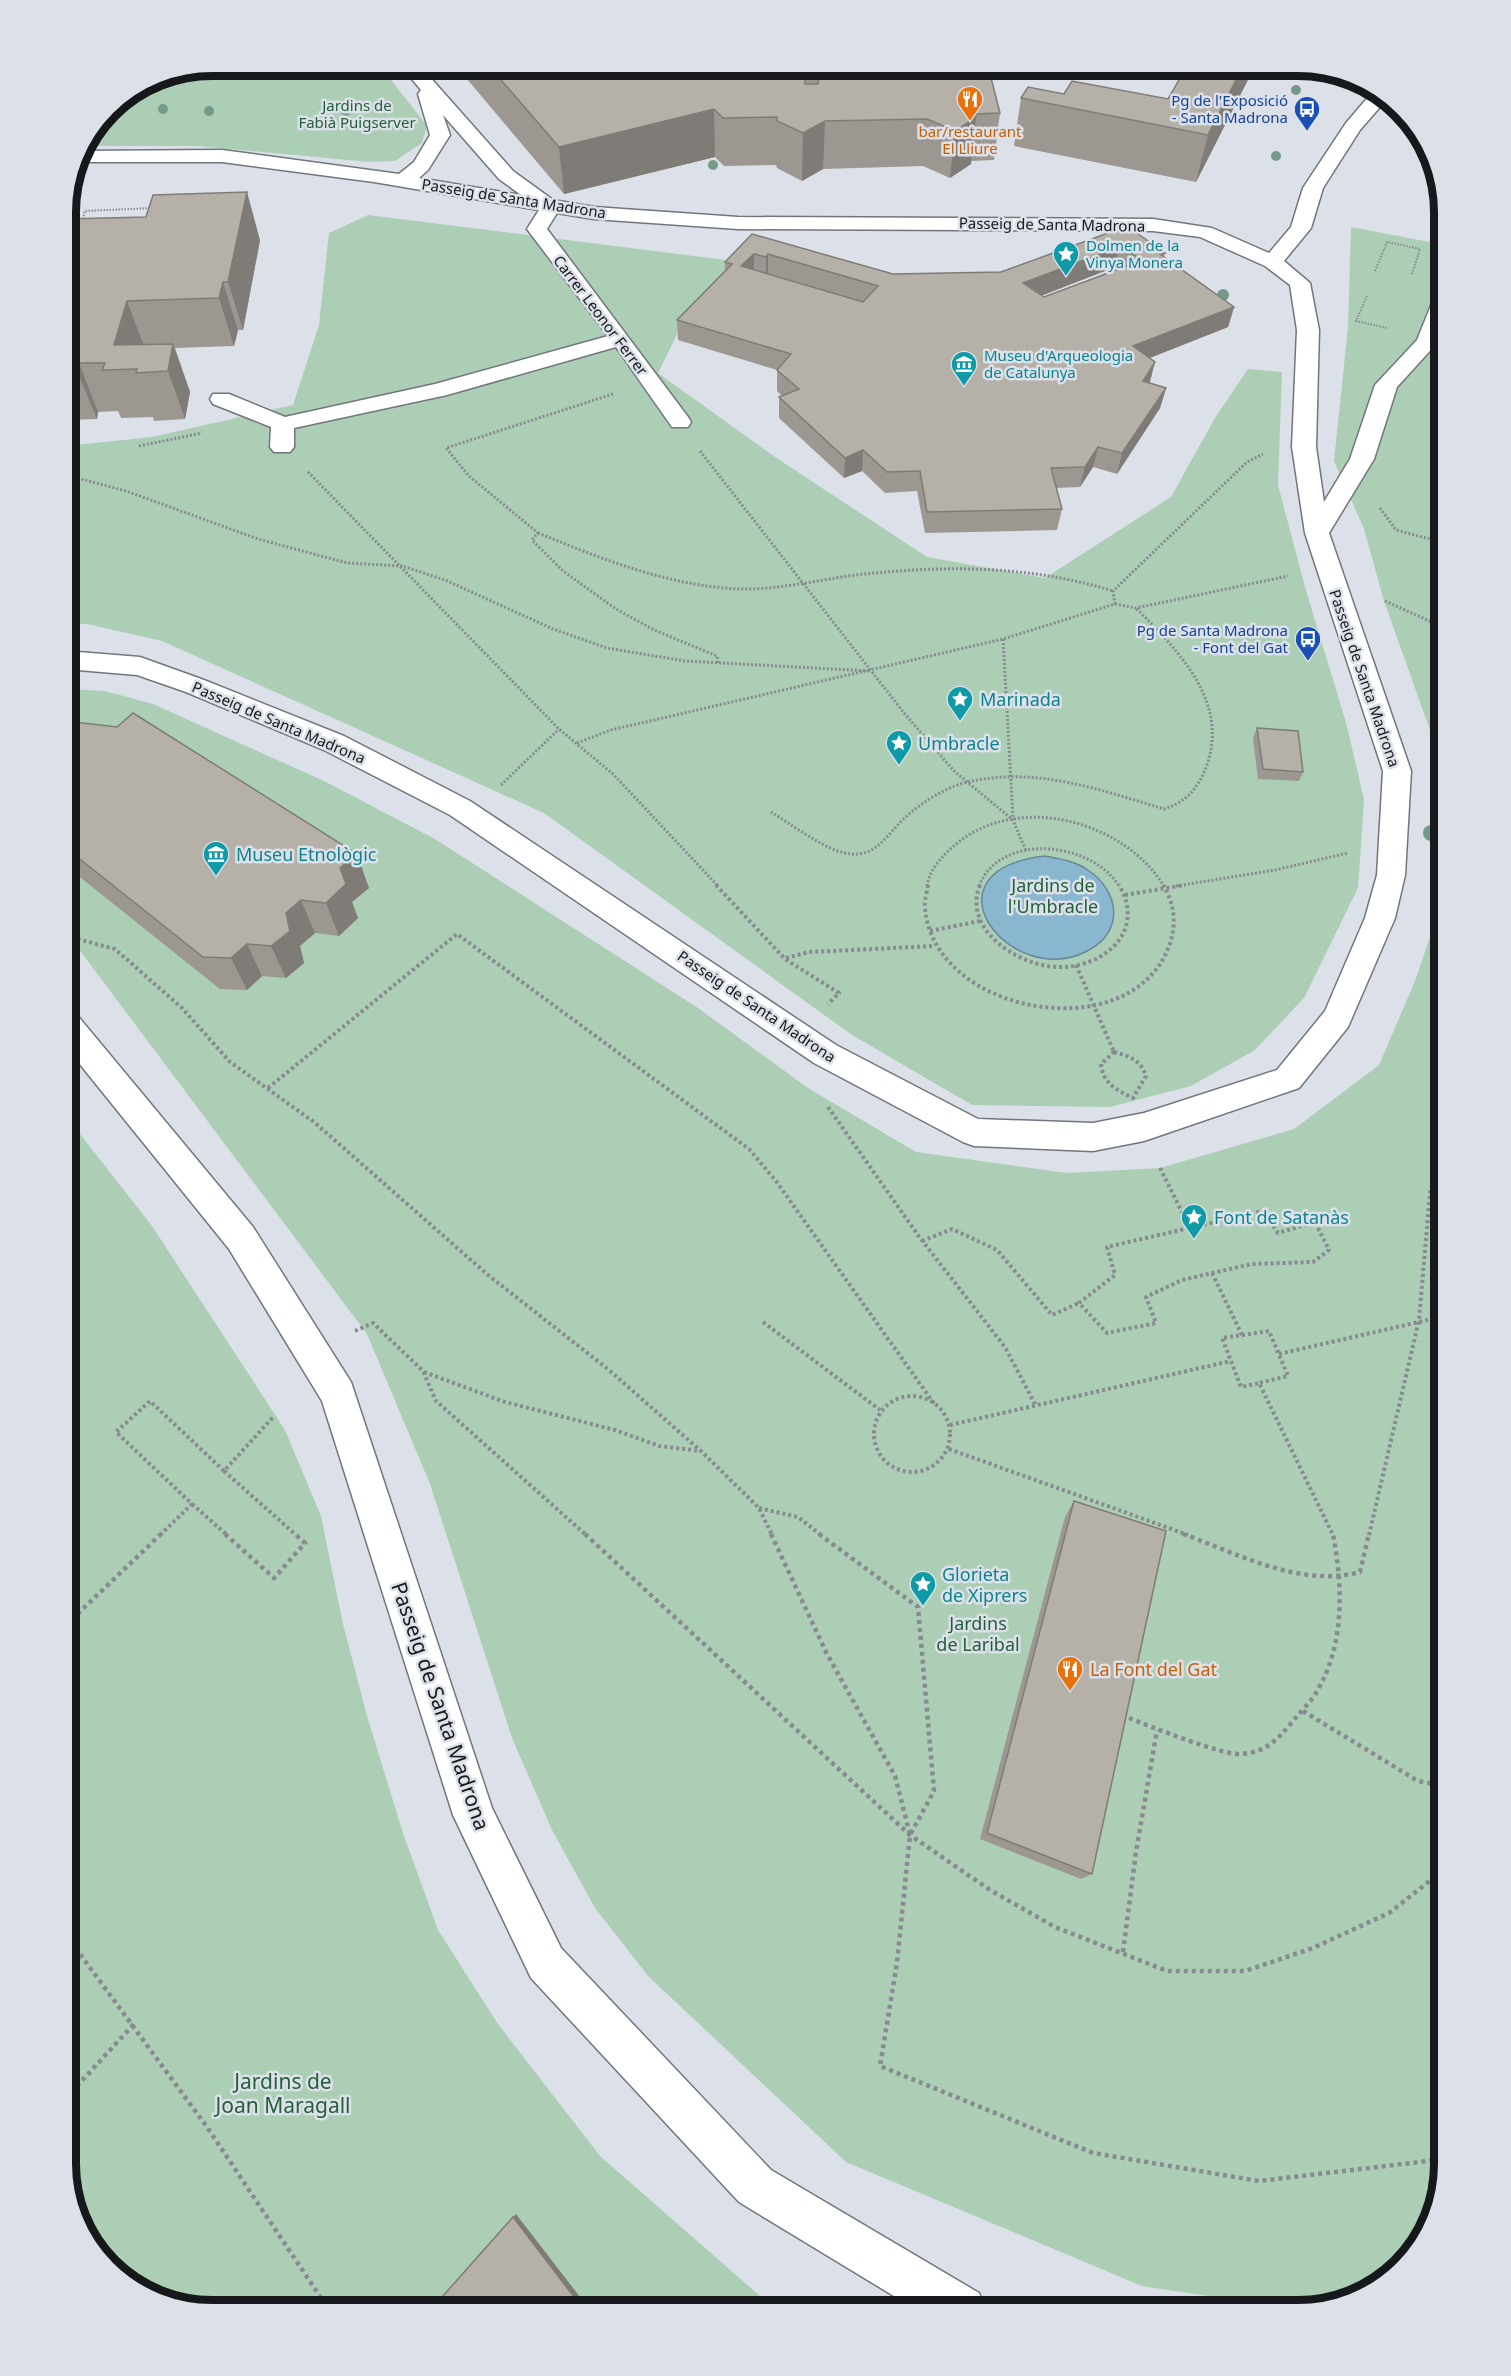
<svg xmlns="http://www.w3.org/2000/svg" width="1511" height="2376" font-family="'Noto Sans',sans-serif">
<rect width="100%" height="100%" fill="#dce1e9"/>
<g fill="#acceb5">
<polygon points="212,66 380,66 427,126 422,143 395,161 369,162 197,146 84,146 109,109 157,77"/>
<polygon points="368,215 734,261 685,318 658,373 775,457 927,557 1045,578 1171,497 1215,418 1248,369 1282,372 1278,485 1305,587 1347,726 1364,800 1358,888 1304,998 1255,1050 1191,1086 1110,1107 972,1105 852,1035 544,813 162,641 87,624 66,624 66,446 152,437 293,405 319,325 329,233"/>
<polygon points="1351,227 1445,245 1445,815 1437,750 1384,601 1364,529 1334,461 1348,327"/>
<polygon points="66,689 105,691 153,704 324,781 435,839 698,1008 808,1088 916,1152 1067,1173 1160,1168 1294,1129 1379,1065 1415,981 1441,905 1445,852 1445,2164 1421,2245 1364,2295 1300,2310 1142,2286 846,2162 648,1976 595,1908 552,1830 512,1738 430,1484 367,1334 81,952 66,936"/>
<polygon points="66,1116 152,1226 285,1430 321,1516 343,1624 367,1716 403,1833 438,1930 498,2024 600,2156 776,2310 203,2310 131,2286 81,2229 66,2164"/>
</g>
<path fill="#8ab7d0" stroke="#67879a" stroke-width="1.5" d="M1045 856C1060 859 1075 861 1088 870 1119 891 1125 930 1089 950 1012 993 916 871 1045 856Z"/>
<g fill="none" stroke-linecap="round" stroke-linejoin="round">
<g stroke="#71767d" stroke-width="3">
<g id="minor">
<path d="M401 66H420L513 171 553 200 594 207 738 217 1153 219 1212 228 1269 253 1291 227 1303 188 1346 123 1375 89 1387 99 1360 130 1323 188 1311 228 1284 261 1310 283 1319 330 1316 447 1324 502 1350 459 1375 385 1417 340 1434 298 1438 294 1445 292V324L1438 342 1397 387 1374 459 1329 533 1411 771 1405 875 1395 918 1348 1027 1299 1088 1144 1141 1093 1151 974 1146 963 1142 814 1063 450 815 324 750 186 692 137 675 66 669V651L140 657 204 680 344 736 470 801 836 1045 978 1119 1093 1123 1144 1113 1277 1070 1325 1011 1365 918 1377 875 1383 771 1305 533 1292 447 1297 330 1290 285 1265 266 1200 237 1153 231 738 229 594 219 557 213 547 229 688 417 691 422 688 427H672L616 347 447 395 294 428V447L290 452H274L270 447 271 427 213 404 210 399 213 394H229L285 417 435 384 608 336 527 229 539 210 374 182 222 162H76L81 151 222 150 399 174 414 162 430 135 418 94 421 90ZM443 115 499 179 521 195 419 178 428 170 450 135Z"/>
<polygon points="66,1012 77,1015 253,1227 351,1382 492,1808 561,1948 771,2170 979,2293 986,2310 917,2310 739,2202 531,1978 453,1815 322,1401 229,1249 66,1047"/>
</g>
</g>
<g stroke="#878a90" stroke-width="2" stroke-dasharray="1.5 1.5" stroke-linecap="butt">
<polyline points="82,222 85,211 152,208"/>
<polyline points="1375,271 1387,242 1420,249 1412,274"/>
<polyline points="1367,296 1356,321 1387,328"/>
</g>
<g stroke="#878a90" stroke-width="3" stroke-dasharray="2 2" stroke-linecap="butt">
<polyline points="613,394 446,448 469,476 538,533 532,540 563,571 616,609 654,630 717,656 718,664"/>
<polyline points="139,446 202,433"/>
<polyline points="700,451 904,713 954,771 1013,820 1026,851"/>
<polyline points="308,472 559,729 613,774 718,886"/>
<polyline points="66,475 126,491 258,539 347,563 402,566 445,580 553,629 607,648 685,661 870,671"/>
<polyline points="1380,508 1396,530 1445,543"/>
<path d="M538 533C602 559 669 586 739 589 779 590 817 580 856 575 944 565 1028 565 1113 591"/>
<polyline points="1385,601 1445,628"/>
<polyline points="1115,604 1136,608 1288,576"/>
<polyline points="1003,639 1013,819"/>
<polyline points="577,743 611,730 1003,639 1115,604 1113,591 1247,462 1263,454"/>
<polyline points="501,785 559,729"/>
<path d="M771 812C791 824 817 844 838 851 876 864 885 834 909 814 926 800 946 787 968 782 1035 766 1101 790 1164 809 1187 802 1199 787 1207 765 1229 700 1178 651 1136 608"/>
<path d="M927 886C929 870 943 855 955 845 1017 792 1123 820 1164 886"/>
<path d="M979 886C1001 831 1092 842 1119 886"/>
<polyline points="1176,886 1275,870 1348,853"/>
</g>
<g stroke="#878a90" stroke-width="4" stroke-dasharray="3 3" stroke-linecap="butt">
<polyline points="716,885 785,959 839,993 828,1004"/>
<path d="M928 885C927 892 924 901 925 908 934 1014 1125 1048 1167 951 1177 929 1176 905 1163 885"/>
<path d="M980 885C962 929 1017 965 1056 967 1103 969 1147 932 1119 885"/>
<polyline points="1125,895 1185,885"/>
<polyline points="1432,896 1445,900"/>
<polyline points="930,931 980,921"/>
<polyline points="66,936 115,949 182,1008 230,1062 314,1122 488,1275 609,1370 702,1452 759,1508 772,1535"/>
<polyline points="786,958 809,952 935,946"/>
<polyline points="1076,965 1114,1052"/>
<path d="M1114 1052C1129 1056 1141 1060 1146 1076L1133 1098C1117 1090 1103 1084 1101 1064Z"/>
<polyline points="268,1088 457,934 749,1149 776,1181 935,1405"/>
<polyline points="828,1107 920,1238 1005,1347 1036,1406"/>
<polyline points="1160,1168 1190,1228"/>
<polygon points="1263,1211 1278,1233 1315,1222 1329,1250 1313,1262 1252,1264 1182,1280 1146,1297 1156,1323 1107,1333 1079,1303 1115,1275 1107,1247"/>
<polyline points="922,1241 952,1229 997,1250 1052,1315 1079,1303"/>
<polyline points="1212,1273 1242,1335 1222,1338 1241,1387 1259,1383 1333,1535"/>
<polyline points="763,1322 880,1410"/>
<polyline points="355,1331 373,1323 423,1371 436,1401 586,1535"/>
<polyline points="1242,1335 1269,1331 1288,1376 1259,1383"/>
<polyline points="1279,1354 1445,1316"/>
<polyline points="424,1372 505,1402 615,1430 659,1446 701,1451"/>
<circle cx="912" cy="1434" r="38"/>
<polyline points="950,1425 1231,1361"/>
<polyline points="949,1449 1188,1535"/>
<polyline points="224,1471 296,1535"/>
<polyline points="192,1504 227,1535"/>
<polyline points="759,1508 798,1517 821,1535"/>
<polyline points="160,1535 192,1504 116,1432 150,1401 224,1471 274,1416"/>
<polyline points="1369,1535 1419,1320 1430,1193 1445,1131"/>
</g>
<g stroke="#878a90" stroke-width="4.5" stroke-dasharray="4 4" stroke-linecap="butt">
<polyline points="225,1534 274,1578 305,1543 295,1534"/>
<polyline points="585,1534 910,1835 990,1890 1055,1927 1167,1971 1245,1971 1313,1948 1389,1913 1445,1869"/>
<polyline points="771,1534 826,1652 895,1776 910,1835 897,1963 880,2066 1093,2153 1259,2181 1445,2159"/>
<polyline points="819,1534 918,1607 934,1791 910,1835"/>
<path d="M1183 1534C1239 1554 1300 1588 1360 1572L1369 1534"/>
<polyline points="66,1625 161,1534"/>
<polyline points="1303,1711 1418,1781 1445,1786"/>
<path d="M1129 1718C1149 1726 1224 1756 1241 1754 1267 1752 1277 1740 1293 1721 1300 1712 1310 1703 1316 1693 1345 1645 1343 1587 1333 1534"/>
<polyline points="66,1935 207,2127 329,2310"/>
<polyline points="1123,1952 1136,1852 1157,1730"/>
<polyline points="66,2098 134,2024"/>
</g>
<use href="#minor" fill="#fff" fill-rule="evenodd"/>
</g>
<g fill="#769a89">
<circle cx="1296" cy="90" r="5"/>
<circle cx="163" cy="109" r="5"/>
<circle cx="209" cy="111" r="5"/>
<circle cx="346" cy="111" r="5"/>
<circle cx="1276" cy="156" r="5"/>
<circle cx="713" cy="165" r="5"/>
<circle cx="1223" cy="295" r="6"/>
<circle cx="1431" cy="833" r="8"/>
</g>
<g fill="#9c9790" fill-rule="evenodd">
<polygon points="456,66 968,66 969,71 1000,113 994,160 971,161 971,164 950,178 923,166 823,169 802,181 777,168 776,165 724,166 715,157 564,194"/>
<polygon points="1255,66 1196,182 1014,146 1021,98 1064,94 1168,99"/>
<polygon points="66,219 260,240 243,330 238,330 234,346 175,348 190,392 185,419 154,421 153,417 121,418 118,411 98,412 97,419 66,420"/>
<path d="M1127 226 1165 253 1164 257 1234 307 1228 327 1150 358V383L1166 388 1160 408 1117 474 1093 467 1080 487 1056 488 1062 509 1057 530 925 533 917 491 885 493 862 471 844 478 779 418V397L782 396 777 391V370L678 340 677 320 725 271V262L752 234 893 274 1001 272ZM1115 267 1119 269 1044 297 1041 296Z"/>
<polygon points="66,721 369,888 352,902 358,918 339,936 315,933 300,946 304,963 286,978 262,976 247,990 220,989 66,866"/>
<polygon points="1257,728 1303,772 1299,781 1258,779 1253,738"/>
<polygon points="1074,1501 1092,1874 1081,1879 980,1839 1065,1517"/>
</g>
<g fill="#7f7b76">
<polygon points="1243,66 1255,66 1196,182 1208,135"/>
<polygon points="714,109 715,157 564,194 559,147"/>
<polygon points="976,117 971,164 950,178 955,131"/>
<polygon points="825,121 823,169 802,181 803,133"/>
<polygon points="247,192 260,240 243,330 228,282"/>
<polygon points="1119,247 1115,267 1020,304 1023,283"/>
<polygon points="754,254 754,275 741,266"/>
<polygon points="768,254 768,275 766,278 766,257"/>
<polygon points="223,282 238,330 234,346 219,298"/>
<polygon points="127,301 145,349 137,369 114,345"/>
<polygon points="1234,307 1228,327 1129,366 1133,346"/>
<polygon points="173,344 190,392 185,419 168,371"/>
<polygon points="1155,362 1150,382 1138,402 1143,381"/>
<polygon points="79,363 98,412 97,419 77,371"/>
<polygon points="1166,388 1160,408 1117,474 1122,453"/>
<polygon points="1098,447 1093,467 1080,487 1085,467"/>
<polygon points="863,450 862,471 844,478 845,458"/>
<polygon points="357,854 369,888 352,902 358,918 339,936 326,903 340,868"/>
<polygon points="301,900 315,933 300,946 304,963 286,978 271,946 286,913"/>
<polygon points="247,944 262,976 247,990 231,958"/>
<polygon points="516,2214 590,2310 584,2310 513,2217"/>
</g>
<g fill="#b5b0a8" stroke="#7f7b76" stroke-width="1.5" fill-rule="evenodd">
<path d="M489 66H968L969 71 989 70 1000 113 975 114 976 117 955 131 927 119 825 121 803 133 777 121V117L723 118 714 109 559 147ZM805 71H820L818 84H805Z"/>
<polygon points="1187,66 1243,66 1208,135 1021,98 1028,87 1064,94 1072,81 1168,99"/>
<polygon points="247,192 228,282 223,282 219,298 127,301 114,345 173,344 168,371 136,373 137,369 102,370 105,363 79,363 77,371 66,371 66,219 146,217 153,195"/>
<path d="M1127 226 1165 253 1160 254 1234 307 1133 346 1155 362 1143 381 1166 388 1122 453 1098 447 1085 467 1051 468 1062 509 927 512 920 471 887 472 863 450 845 458 779 397 799 389 777 370 791 354 677 320 732 264 725 262 752 234 893 274 1001 272ZM1119 247 1143 260 1044 297 1023 283ZM754 254 766 257 768 254 878 286 863 302 741 266Z"/>
<polygon points="133,713 357,854 340,868 346,884 326,903 301,900 286,913 290,931 271,946 247,944 231,958 203,957 66,848 66,721 117,727"/>
<polygon points="1257,728 1298,731 1303,772 1263,769"/>
<polygon points="1074,1501 1166,1531 1092,1874 987,1833"/>
<polygon points="513,2217 584,2310 437,2310 434,2306"/>
</g>
<defs>
<g id="restaurant-pin" transform="scale(1.35)"><path d="M0 17L-7.5 6A9.5 9.5 0 1 1 7.5 6Z" fill="#e8710a" stroke="#dce1e9"/><path d="M-5-6h1v4h1v-4h1v4h1v-4h1v5L-1.5 .5V6h-2V.5L-5-1ZM5-6V6H3V1.5H1.5Q1.5-4 5-6Z" fill="#fff"/></g>
<g id="bus-pin" transform="scale(1.35)"><path d="M0 17L-7.5 6A9.5 9.5 0 1 1 7.5 6Z" fill="#1a4fb4" stroke="#dce1e9"/><path d="M-5-6H5V4H4V6H2V4H-2V6H-4V4H-5ZM-3.5-4V0h7V-4ZM-3.5 1.2v1.5H-2V1.2ZM2 1.2v1.5H3.5V1.2Z" fill="#fff"/></g>
<g id="sight-pin" transform="scale(1.35)"><path d="M0 17L-7.5 6A9.5 9.5 0 1 1 7.5 6Z" fill="#0f9aa8" stroke="#dce1e9"/><path d="M0-6L1.8-2.2L6-1.7L2.9 1.2L3.7 5.4L0 3.3L-3.7 5.4L-2.9 1.2L-6-1.7L-1.8-2.2Z" fill="#fff"/></g>
<g id="museum-pin" transform="scale(1.35)"><path d="M0 17L-7.5 6A9.5 9.5 0 1 1 7.5 6Z" fill="#0f9aa8" stroke="#dce1e9"/><path d="M0-6L6-3V-2H-6V-3ZM-5-1h2V3h-2ZM-1-1h2V3h-2ZM3-1h2V3H3ZM-6 4H6V6H-6Z" fill="#fff"/></g>
</defs>
<g fill-rule="evenodd">
<use href="#restaurant-pin" x="970" y="99"/>
<use href="#bus-pin" x="1307" y="109"/>
<use href="#sight-pin" x="1066" y="254"/>
<use href="#museum-pin" x="964" y="364"/>
<use href="#bus-pin" x="1308" y="639"/>
<use href="#sight-pin" x="960" y="699"/>
<use href="#sight-pin" x="899" y="743"/>
<use href="#museum-pin" x="216" y="854"/>
<use href="#sight-pin" x="1194" y="1217"/>
<use href="#sight-pin" x="923" y="1584"/>
<use href="#restaurant-pin" x="1070" y="1669"/>
</g>
<g text-anchor="middle" dominant-baseline="central" stroke-width="5" stroke-linejoin="round" paint-order="stroke">
<g font-size="15" fill="#164399" stroke="#dce1e9" text-anchor="end">
<text x="1288" y="100">Pg de l'Exposició<tspan x="1288" dy="17">- Santa Madrona</tspan></text>
<text x="1288" y="630">Pg de Santa Madrona<tspan x="1288" dy="17">- Font del Gat</tspan></text>
</g>
<g font-size="15" fill="#23603a" stroke="#dce1e9">
<text x="357" y="105">Jardins de<tspan x="357" dy="17">Fabià Puigserver</tspan></text>
</g>
<g font-size="15" fill="#c56008" stroke="#dce1e9">
<text x="970" y="131">bar/restaurant<tspan x="970" dy="17">El Lliure</tspan></text>
</g>
<g font-size="15" fill="#16181b" stroke="#dce1e9">
<text transform="translate(514 198) rotate(9)">Passeig de Santa Madrona</text>
<text transform="translate(1052 224) rotate(1)">Passeig de Santa Madrona</text>
<text transform="translate(601 315) rotate(53)">Carrer Leonor Ferrer</text>
<text transform="translate(1365 678) rotate(71)">Passeig de Santa Madrona</text>
<text transform="translate(279 722) rotate(23)">Passeig de Santa Madrona</text>
<text transform="translate(757 1006) rotate(34)">Passeig de Santa Madrona</text>
</g>
<g font-size="15" fill="#0d838f" stroke="#dce1e9" text-anchor="start">
<text x="1086" y="245">Dolmen de la<tspan x="1086" dy="17">Vinya Monera</tspan></text>
<text x="984" y="355">Museu d'Arqueologia<tspan x="984" dy="17">de Catalunya</tspan></text>
</g>
<g font-size="18" fill="#0d838f" stroke="#dce1e9" text-anchor="start">
<text x="980" y="699">Marinada</text>
<text x="918" y="743">Umbracle</text>
<text x="236" y="854">Museu Etnològic</text>
<text x="1214" y="1217">Font de Satanàs</text>
<text x="942" y="1574">Glorieta<tspan x="942" dy="21">de Xiprers</tspan></text>
</g>
<g font-size="18" fill="#23603a" stroke="#dce1e9">
<text x="1053" y="885">Jardins de<tspan x="1053" dy="21">l'Umbracle</tspan></text>
<text x="978" y="1623">Jardins<tspan x="978" dy="21">de Laribal</tspan></text>
</g>
<g font-size="18" fill="#c56008" stroke="#dce1e9" text-anchor="start">
<text x="1090" y="1669">La Font del Gat</text>
</g>
<g font-size="21" fill="#16181b" stroke="#dce1e9">
<text transform="translate(441 1706) rotate(71)">Passeig de Santa Madrona</text>
</g>
<g font-size="21" fill="#23603a" stroke="#dce1e9">
<text x="283" y="2081">Jardins de<tspan x="283" dy="24">Joan Maragall</tspan></text>
</g>
</g>
<path d="M0 0H1511V2376H0ZM212 76H1298A136 136 0 0 1 1434 212V2164A136 136 0 0 1 1298 2300H212A136 136 0 0 1 76 2164V212A136 136 0 0 1 212 76Z" fill="#dce1e9" fill-rule="evenodd"/>
<path fill="none" stroke="#16181b" stroke-width="8" d="M212 76H1298A136 136 0 0 1 1434 212V2164A136 136 0 0 1 1298 2300H212A136 136 0 0 1 76 2164V212A136 136 0 0 1 212 76Z"/>
</svg>
